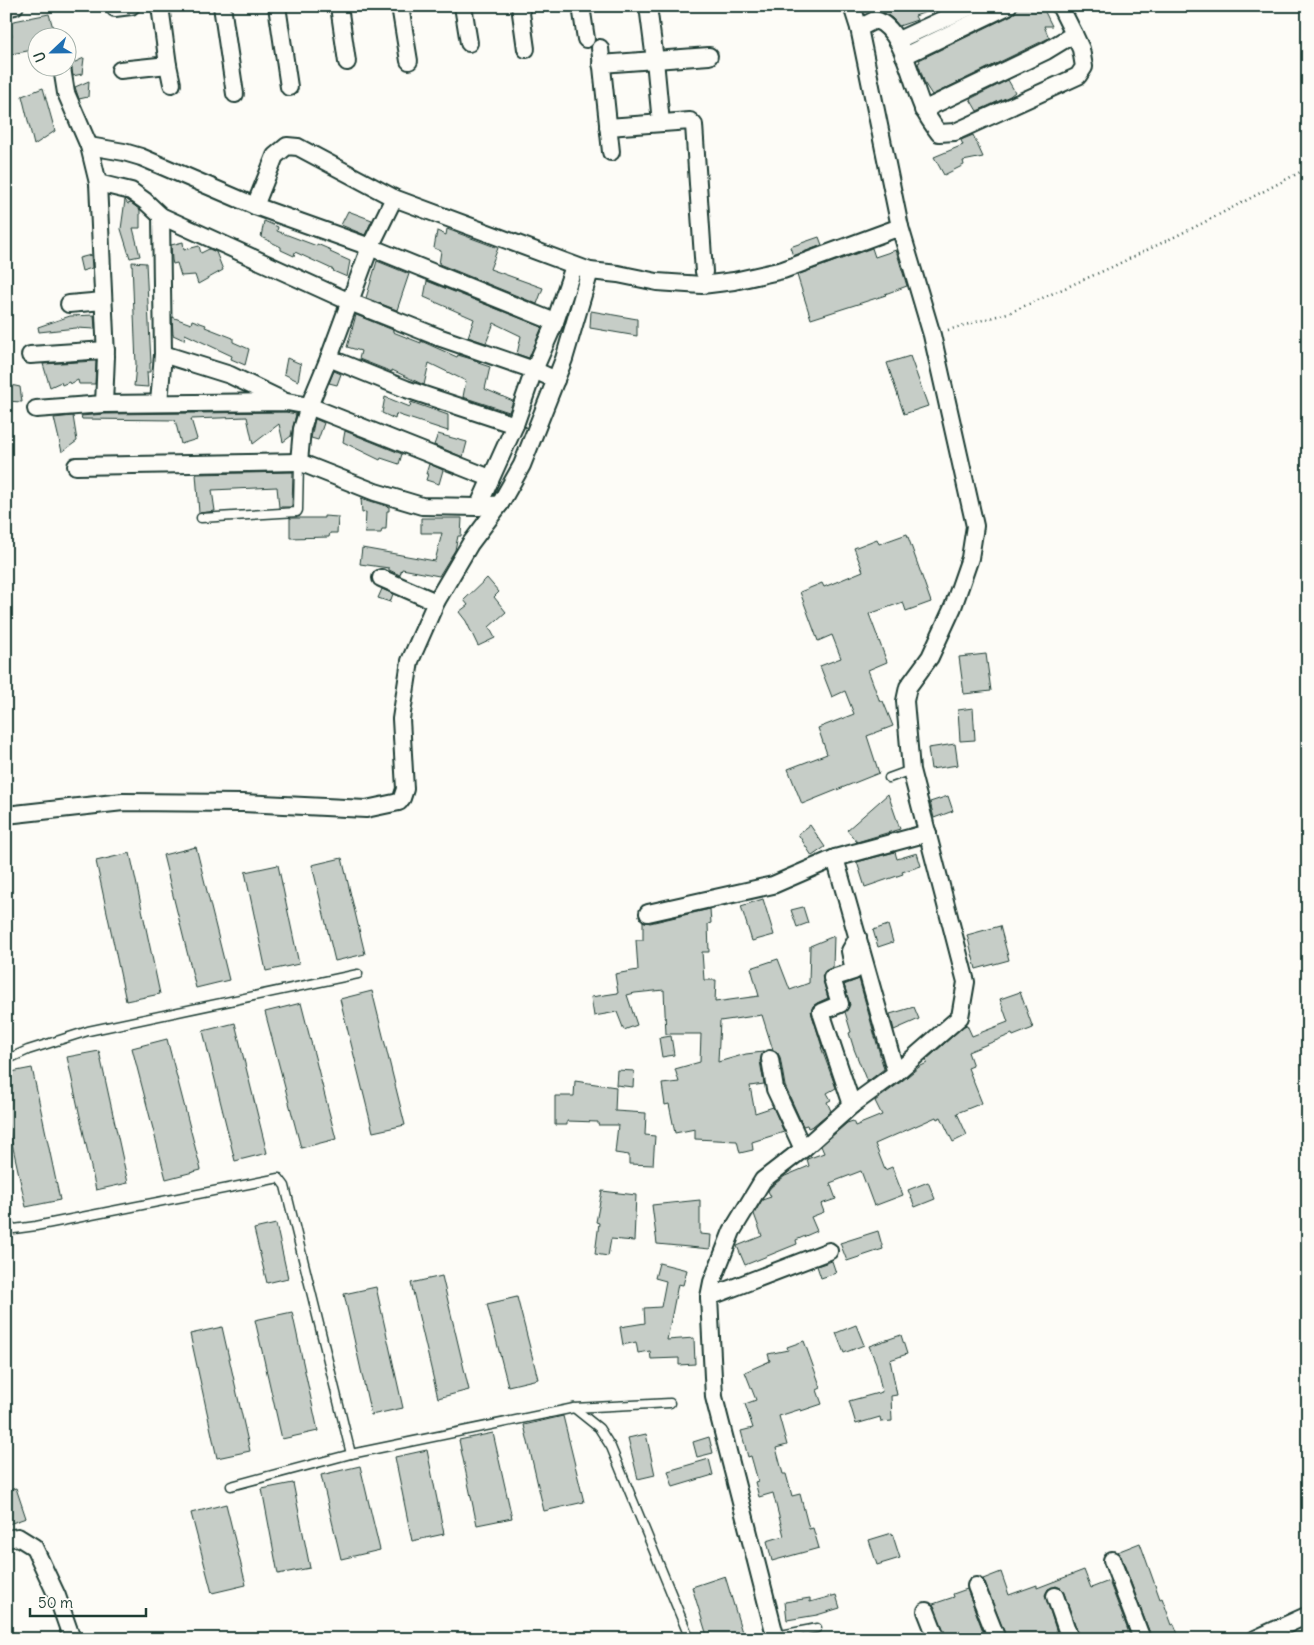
<svg xmlns="http://www.w3.org/2000/svg" width="1314" height="1645" font-family="Delius,sans-serif">
<rect width="100%" height="100%" fill="#fdfcf7"/>
<filter id="ink" filterUnits="userSpaceOnUse"><feTurbulence type="fractalNoise" baseFrequency=".02" numOctaves="2"/><feDisplacementMap in="SourceGraphic" scale="10" xChannelSelector="R" yChannelSelector="G"/><feConvolveMatrix kernelMatrix="1 2 1 2 8 2 1 2 1" color-interpolation-filters="sRGB"/></filter>
<g filter="url(#ink)">
<g fill="#c6cdc7" stroke="#1f3d34">
<polygon points="903,6 939,6 939,7 915,16 917,20 899,26 892,18 883,12"/>
<polygon points="1018,6 1042,6 1052,26 1044,26 1049,38 932,95 925,84 918,63 920,62 919,60 1012,15 1016,11"/>
<polygon points="49,14 56,38 38,38 38,49 6,55 6,37 12,36 9,22"/>
<polygon points="84,58 82,74 73,76 71,64"/>
<polygon points="1008,80 1015,92 1010,96 977,111 970,99"/>
<polygon points="89,81 88,97 79,99 75,87"/>
<polygon points="43,88 55,131 34,145 22,96"/>
<polygon points="973,135 983,157 963,161 964,165 944,175 934,157 963,145 961,140"/>
<polygon points="125,200 128,204 131,203 140,210 140,228 133,228 140,256 130,258 121,229"/>
<polygon points="348,211 372,220 365,235 341,225"/>
<polygon points="264,221 278,227 277,231 317,246 317,244 331,250 330,252 350,261 347,277 333,271 334,270 295,252 294,256 281,250 281,247 261,237"/>
<polygon points="447,229 498,248 490,269 543,288 537,304 439,264 441,251 434,248 437,231 446,235"/>
<polygon points="819,237 822,245 793,256 790,247"/>
<polygon points="183,242 184,250 199,246 201,253 209,249 216,252 223,270 198,284 195,275 181,276 177,263 173,264 172,260 171,245"/>
<polygon points="872,248 875,257 896,250 907,286 885,294 886,295 811,319 797,275"/>
<polygon points="91,255 92,268 82,271 79,258"/>
<polygon points="377,261 409,274 397,310 366,298"/>
<polygon points="132,262 146,263 151,363 150,363 150,372 147,372 148,387 134,386 136,365"/>
<polygon points="427,281 542,327 529,358 517,354 521,336 494,323 486,343 468,337 474,319 424,297"/>
<polygon points="591,311 637,319 637,336 590,328"/>
<polygon points="94,315 95,329 76,328 39,332 38,327 70,316"/>
<polygon points="356,315 393,330 393,332 421,343 421,341 457,357 458,355 478,361 478,363 490,367 485,389 513,401 509,412 463,397 466,381 429,363 424,385 392,370 392,372 359,359 361,351 347,347"/>
<polygon points="172,317 191,324 192,320 206,325 205,327 233,338 233,342 249,349 245,365 231,359 232,356 185,334 184,340 173,335"/>
<polygon points="910,356 928,406 904,414 887,363"/>
<polygon points="287,358 301,364 298,381 284,374"/>
<polygon points="96,361 95,384 79,384 78,380 70,384 69,382 62,385 61,382 50,387 43,364"/>
<polygon points="334,371 341,374 337,385 329,383"/>
<polygon points="6,384 20,387 22,402 6,401"/>
<polygon points="385,397 410,407 411,402 448,415 448,431 396,414 395,419 382,413"/>
<polygon points="286,412 296,414 291,436 283,442 279,424 253,444 247,417 191,419 197,439 181,444 175,420 82,419 81,416 104,414"/>
<polygon points="73,416 77,441 62,452 54,418"/>
<polygon points="315,419 324,423 318,440 311,438"/>
<polygon points="345,431 402,454 399,464 381,458 380,460 343,442"/>
<polygon points="438,434 467,442 463,457 434,445"/>
<polygon points="429,464 443,470 439,484 426,480 428,474 426,474"/>
<polygon points="293,472 292,507 279,507 277,487 212,490 215,511 199,513 196,474"/>
<polygon points="361,498 389,507 389,511 387,511 386,529 382,529 381,533 365,533 366,512 362,513"/>
<polygon points="324,516 338,517 337,533 330,533 329,537 290,538 290,518 324,518"/>
<polygon points="421,518 462,518 461,536 458,536 455,550 439,576 402,569 400,575 389,570 389,568 360,564 362,548 435,561 442,533 421,533"/>
<polygon points="907,534 931,602 906,611 903,602 869,614 887,662 868,670 880,702 883,701 893,726 867,736 879,773 802,804 788,769 827,754 818,728 854,714 845,691 832,697 820,666 841,658 832,635 818,641 800,592 822,583 824,587 863,571 854,548 877,539 879,544"/>
<polygon points="487,578 499,592 494,597 506,612 489,627 495,638 478,646 466,621 459,612 468,605 464,600"/>
<polygon points="382,589 393,594 390,602 378,598"/>
<polygon points="986,654 991,691 964,694 959,657"/>
<polygon points="973,708 975,740 960,741 958,710"/>
<polygon points="955,744 958,765 931,769 928,748"/>
<polygon points="888,794 900,829 857,842 847,830"/>
<polygon points="948,796 953,811 934,818 930,802"/>
<polygon points="810,825 825,847 812,856 798,834"/>
<polygon points="196,847 229,980 196,988 163,855"/>
<polygon points="895,852 897,859 917,853 921,866 902,872 903,874 865,887 857,862"/>
<polygon points="130,853 160,994 126,1001 96,861"/>
<polygon points="342,858 365,954 335,961 312,865"/>
<polygon points="278,865 299,964 266,971 245,872"/>
<polygon points="763,899 774,935 752,941 741,906"/>
<polygon points="803,907 808,923 797,927 791,910"/>
<polygon points="710,909 711,923 708,924 709,952 702,952 704,980 716,980 715,1002 759,996 751,968 778,959 790,990 809,983 810,946 834,936 833,967 825,971 822,976 828,998 817,1003 813,1006 811,1011 822,1047 821,1047 836,1088 827,1093 831,1100 827,1102 831,1111 813,1126 808,1128 807,1125 803,1126 785,1086 780,1057 777,1052 773,1050 762,1015 720,1021 718,1062 746,1054 763,1052 760,1061 764,1084 750,1086 755,1113 773,1107 784,1132 752,1142 753,1150 740,1153 737,1141 695,1139 695,1129 675,1133 669,1104 665,1105 662,1084 679,1082 675,1069 700,1062 701,1034 666,1034 664,990 635,993 627,995 637,1025 624,1030 617,1012 594,1016 591,997 618,993 615,974 638,970 636,940 643,940 643,921 650,923"/>
<polygon points="888,925 893,942 878,947 873,930"/>
<polygon points="1000,926 1009,960 976,969 967,935"/>
<polygon points="859,979 884,1069 867,1082 854,1049 849,1033 851,1032 845,1012 850,1005 844,985"/>
<polygon points="372,991 405,1125 373,1132 340,999"/>
<polygon points="1020,992 1033,1028 1013,1036 1012,1034 968,1052 973,1066 968,1068 982,1103 957,1113 967,1135 953,1142 941,1117 937,1119 936,1117 875,1144 885,1170 892,1167 903,1195 874,1206 861,1171 830,1183 836,1199 821,1204 824,1212 811,1217 817,1231 796,1240 797,1244 745,1265 737,1246 762,1236 754,1214 762,1200 771,1197 768,1191 771,1187 785,1176 809,1166 807,1159 824,1153 821,1146 847,1123 853,1121 855,1126 882,1115 875,1101 902,1081 919,1067 927,1063 926,1060 964,1026 967,1025 972,1036 1008,1022 1000,999"/>
<polygon points="301,1003 336,1139 301,1148 265,1012"/>
<polygon points="914,1007 919,1019 894,1030 890,1014"/>
<polygon points="235,1023 267,1153 235,1161 203,1031"/>
<polygon points="671,1036 674,1055 662,1057 659,1038"/>
<polygon points="167,1039 201,1170 166,1179 132,1048"/>
<polygon points="99,1051 128,1183 96,1190 67,1057"/>
<polygon points="32,1068 60,1200 26,1207 6,1116 6,1073"/>
<polygon points="617,1070 634,1071 633,1087 616,1085"/>
<polygon points="575,1081 616,1087 615,1111 646,1113 645,1135 655,1136 653,1165 629,1164 629,1155 615,1153 618,1125 598,1125 598,1122 567,1121 567,1125 555,1125 555,1096 574,1096"/>
<polygon points="928,1182 935,1199 915,1207 908,1190"/>
<polygon points="602,1191 636,1195 634,1241 611,1239 608,1256 595,1254 599,1223 596,1222"/>
<polygon points="700,1200 700,1234 711,1235 710,1249 657,1244 652,1205"/>
<polygon points="276,1224 288,1278 267,1283 254,1229"/>
<polygon points="878,1231 883,1249 847,1261 840,1243"/>
<polygon points="832,1261 836,1273 821,1278 817,1266"/>
<polygon points="659,1263 687,1270 683,1285 678,1284 667,1340 694,1338 695,1364 679,1365 679,1358 651,1359 650,1351 638,1353 636,1342 623,1345 620,1327 645,1323 644,1308 661,1307 666,1281 655,1278"/>
<polygon points="442,1276 469,1390 438,1398 411,1283"/>
<polygon points="376,1287 403,1408 371,1415 344,1294"/>
<polygon points="517,1297 538,1379 508,1386 487,1304"/>
<polygon points="292,1312 318,1431 282,1439 255,1320"/>
<polygon points="856,1325 864,1345 844,1353 836,1333"/>
<polygon points="222,1327 250,1451 217,1458 190,1334"/>
<polygon points="901,1335 907,1354 890,1360 897,1395 891,1396 892,1421 881,1422 880,1417 856,1424 849,1401 882,1392 876,1363 869,1346"/>
<polygon points="804,1341 821,1388 817,1390 822,1404 801,1411 801,1409 779,1416 787,1445 776,1448 783,1474 786,1474 792,1496 800,1494 809,1529 813,1528 819,1548 772,1561 767,1541 784,1536 773,1493 759,1497 755,1482 758,1481 751,1456 748,1457 741,1431 753,1428 745,1404 756,1400 745,1372 770,1361 768,1354 788,1350 787,1347"/>
<polygon points="563,1416 584,1502 544,1511 524,1425"/>
<polygon points="493,1433 512,1518 477,1525 459,1440"/>
<polygon points="646,1434 655,1475 638,1479 628,1438"/>
<polygon points="709,1437 713,1453 697,1457 693,1442"/>
<polygon points="427,1450 444,1534 412,1541 395,1457"/>
<polygon points="709,1459 713,1475 673,1487 668,1471"/>
<polygon points="360,1466 380,1550 341,1559 321,1475"/>
<polygon points="293,1483 310,1568 278,1574 262,1489"/>
<polygon points="16,1488 26,1518 6,1525 6,1491"/>
<polygon points="226,1504 246,1585 212,1593 191,1513"/>
<polygon points="892,1533 900,1558 877,1565 869,1540"/>
<polygon points="1140,1543 1160,1599 1162,1598 1172,1625 1174,1624 1180,1639 1152,1639 1121,1556 1117,1552"/>
<polygon points="1084,1570 1091,1588 1109,1581 1131,1638 1080,1639 1064,1593 1061,1588 1056,1586 1048,1589 1045,1595 1059,1639 1007,1639 983,1579 1001,1572 1009,1595 1037,1585 1037,1588"/>
<polygon points="725,1576 744,1639 708,1639 692,1587"/>
<polygon points="967,1589 986,1639 947,1639 933,1604 954,1597 953,1594"/>
<polygon points="836,1595 840,1608 817,1615 787,1620 785,1602 810,1598 810,1602"/>
</g>
<g fill="none" stroke-linecap="round" stroke-linejoin="round">
<g stroke="#1f3d34" stroke-width="11">
<g id="service">
<polyline points="201,518 297,512 298,510 299,462"/>
<polyline points="889,778 911,770"/>
<polyline points="6,1060 28,1050 88,1031 358,974"/>
<polyline points="6,1223 14,1229 36,1226 279,1178 285,1186 351,1454"/>
<polyline points="574,1408 599,1428 611,1447 690,1639"/>
<polyline points="231,1486 351,1454 574,1408 670,1403"/>
<polyline points="776,1636 817,1628"/>
</g>
</g>
<g stroke="#1f3d34" stroke-width="20">
<g id="minor">
<polyline points="222,6 235,94"/>
<polyline points="277,6 289,87"/>
<polyline points="339,6 347,62"/>
<polyline points="400,6 409,61"/>
<polyline points="463,6 469,43"/>
<polyline points="520,6 526,49"/>
<polyline points="581,6 586,39"/>
<polyline points="648,6 655,60 661,123"/>
<polyline points="6,8 15,6"/>
<polyline points="115,8 131,6"/>
<path d="M859 28 875 20C903 27 912 86 924 110 928 118 933 125 939 133L955 132 1078 76 1084 67 1081 49 1074 34"/>
<polyline points="898,40 972,6"/>
<polyline points="600,48 611,152"/>
<polyline points="904,56 1008,6"/>
<polyline points="601,64 709,56"/>
<polyline points="168,65 172,84"/>
<polyline points="62,68 66,93 89,146 98,183 106,356 104,404"/>
<polyline points="120,70 168,65 160,6"/>
<polyline points="923,110 1046,51 1074,34 1060,6"/>
<polyline points="608,127 690,121 694,125 704,272"/>
<polyline points="89,146 124,152 141,157 255,206 370,247 555,322"/>
<polyline points="98,183 131,191 145,201 161,216 350,302 438,337 534,370 556,380"/>
<polyline points="255,206 275,156 287,146 298,147 394,198"/>
<polyline points="69,304 103,301"/>
<polyline points="163,354 230,375 282,400"/>
<polyline points="30,355 106,350"/>
<polyline points="329,358 406,389 515,425"/>
<polyline points="159,403 163,354 161,216"/>
<polyline points="36,409 104,404 287,402 309,406 490,478"/>
<polyline points="76,466 299,462"/>
<polyline points="500,504 478,507 422,506 375,492 299,462 302,429 309,406 329,358 370,247 394,198 590,271 618,274 657,282 702,285 734,281 783,270 900,227"/>
<polyline points="478,507 515,425 534,370 555,322 574,266"/>
<polyline points="381,578 436,602"/>
<polyline points="6,815 123,802 243,803 366,809 399,802 402,798 405,789 401,719 410,661 436,602 470,544 500,504 522,465 564,359 590,271"/>
<polyline points="648,913 773,885 835,858"/>
<polyline points="770,1059 775,1089 803,1149"/>
<polyline points="896,1073 835,858 928,833"/>
<polyline points="852,1105 821,1012 840,1004 832,978 854,971 850,951 858,937"/>
<polyline points="709,1297 829,1251"/>
<polyline points="6,1539 18,1537 34,1547 57,1596 72,1639"/>
<polyline points="1112,1560 1142,1639"/>
<polyline points="976,1586 997,1639"/>
<polyline points="1055,1596 1070,1639"/>
<polyline points="926,1611 937,1639"/>
<polyline points="776,1639 714,1397 709,1297 712,1282 732,1231 763,1180 803,1149 852,1105 896,1073 960,1017 966,982 911,770 905,701 908,687 930,657 953,607 970,558 975,526 932,335 900,227 859,28 852,6"/>
<polyline points="1255,1639 1308,1615"/>
</g>
</g>
<polyline stroke="#1f3d34" stroke-width="2.5" stroke-dasharray="1 4" stroke-linecap="butt" points="948,330 1011,312 1112,267 1203,223 1308,168"/>
<use href="#service" stroke="#fdfcf7" stroke-width="8"/>
<use href="#minor" stroke="#fdfcf7" stroke-width="16"/>
</g>
</g>
<rect width="1314" height="1645" fill="none" stroke="#fdfcf7" stroke-width="25"/>
<rect x="12" y="12" width="1289" height="1620" fill="none" stroke="#1f3d34" stroke-width="2" filter="url(#ink)"/>
<g transform="translate(52 52) rotate(248)"><circle r="24" fill="#fdfcf7" stroke="#a4b0a9"/>
<path d="M0-4L9 19L0 12L-9 19Z" fill="#1f6fb2"/>
<text y="-8" font-size="14" font-weight="bold" text-anchor="middle" fill="#1f3d34">U</text>
</g>
<path d="M30 1608v8h116v-8" fill="none" stroke="#1f3d34" stroke-width="2.5"/>
<text x="38" y="1608" font-size="15" fill="#1f3d34" stroke="#fdfcf7" stroke-width="4" paint-order="stroke">50 m</text>
</svg>
